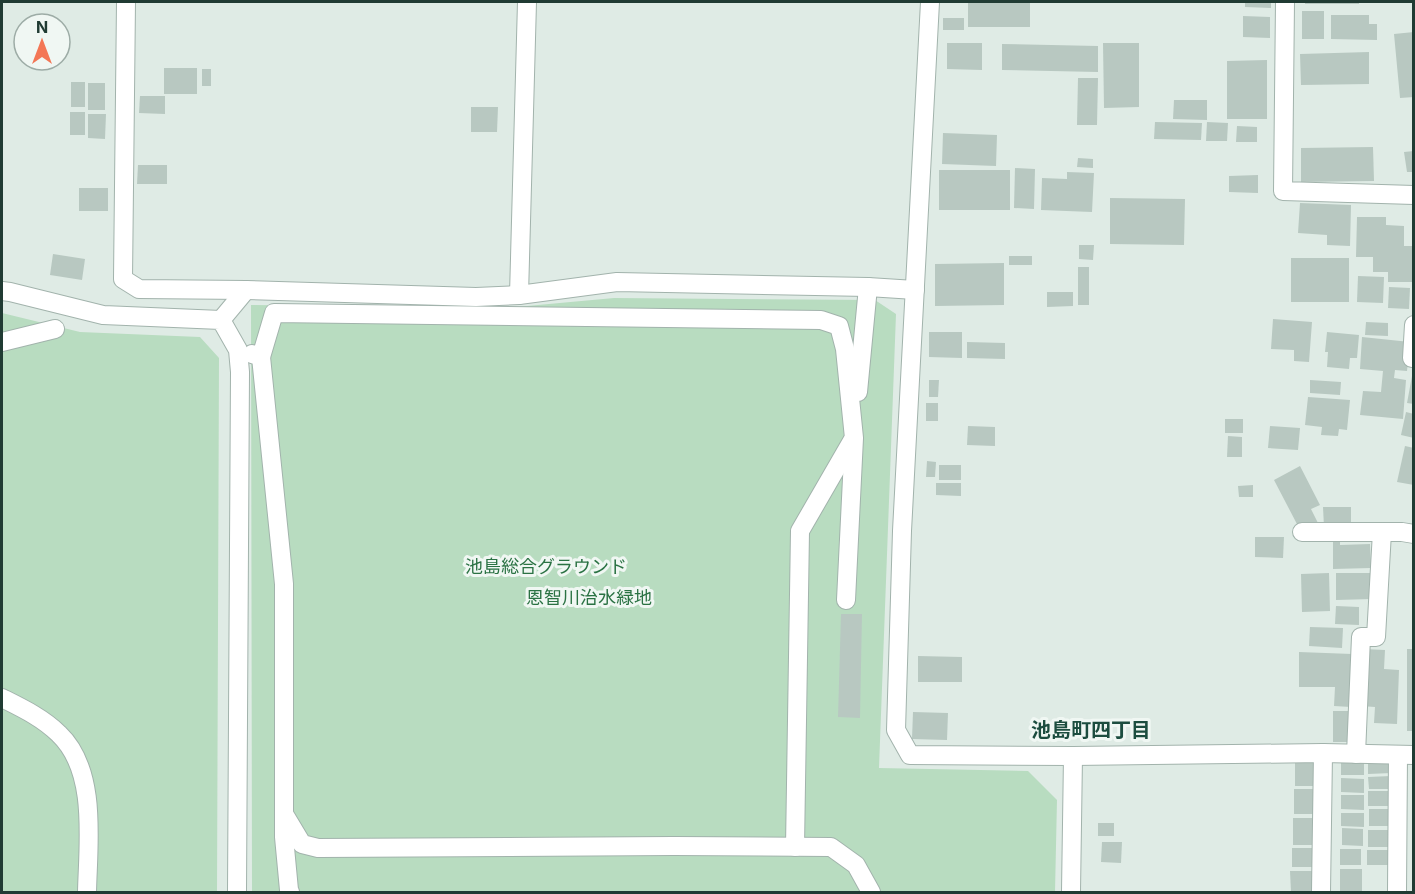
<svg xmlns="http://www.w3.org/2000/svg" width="1415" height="894" font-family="Inter,'Noto Sans JP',sans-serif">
<rect width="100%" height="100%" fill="#dfebe5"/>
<g fill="#b8dcc0">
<polygon points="614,298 875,300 896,314 879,768 1028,771 1057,800 1055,892 252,892 251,305 505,308"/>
<polygon points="2,313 80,332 200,337 219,358 217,892 2,892"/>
</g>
<g fill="#b8c8c1">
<rect x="968" y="2" width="62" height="25"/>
<polygon points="1245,2 1271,2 1271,8 1245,7"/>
<rect x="1305" y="2" width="54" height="2"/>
<rect x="1302" y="11" width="22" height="28"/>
<polygon points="1331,15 1369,15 1369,24 1377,24 1377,40 1331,39"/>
<polygon points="1243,16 1270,17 1270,38 1243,37"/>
<rect x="943" y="18" width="21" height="12"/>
<polygon points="1414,32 1414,97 1400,98 1394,34"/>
<polygon points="947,43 982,43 982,70 947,69"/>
<polygon points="1103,43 1139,43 1139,107 1104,108"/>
<polygon points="1002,44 1098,46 1098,72 1002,70"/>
<polygon points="1369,52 1369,84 1301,85 1300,54"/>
<polygon points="1267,60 1267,119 1227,119 1227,61"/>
<rect x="164" y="68" width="33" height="26"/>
<rect x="202" y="69" width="9" height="17"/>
<polygon points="1078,78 1098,78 1097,125 1077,125"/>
<rect x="71" y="82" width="14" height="25"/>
<rect x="88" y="83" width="17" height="27"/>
<polygon points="140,96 165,96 165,114 139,113"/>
<polygon points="1174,100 1207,100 1207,120 1173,119"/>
<polygon points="471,107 498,107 497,132 471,132"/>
<rect x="70" y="112" width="15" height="23"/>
<polygon points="88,114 106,114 105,139 88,138"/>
<polygon points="1155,122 1202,123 1201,140 1154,139"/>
<polygon points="1207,122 1228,123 1227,141 1206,141"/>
<polygon points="1237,126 1257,127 1257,142 1236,142"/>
<polygon points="943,133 997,135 996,166 942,164"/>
<polygon points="1373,147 1374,181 1301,182 1301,148"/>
<polygon points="1414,151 1414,172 1407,172 1404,152"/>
<polygon points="1078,158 1093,159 1093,168 1077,167"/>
<polygon points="138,165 167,165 167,184 137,184"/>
<polygon points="1015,168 1035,169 1034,209 1014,208"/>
<rect x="939" y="170" width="71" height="40"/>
<polygon points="1067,172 1094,173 1092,212 1041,210 1042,178 1067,179"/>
<polygon points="1258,175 1258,193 1229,192 1229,176"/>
<rect x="79" y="188" width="29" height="23"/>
<polygon points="1110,198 1185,199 1184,245 1110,244"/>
<polygon points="1300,203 1351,205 1350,246 1327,245 1327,235 1298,233"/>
<polygon points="1357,217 1386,217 1386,225 1404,226 1404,246 1414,246 1414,282 1388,282 1388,272 1373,272 1373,257 1356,257"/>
<polygon points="1079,245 1094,245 1093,260 1079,259"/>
<polygon points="53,254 85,259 82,280 50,275"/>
<rect x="1009" y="256" width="23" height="9"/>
<rect x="1291" y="258" width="58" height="44"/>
<polygon points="1004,263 1004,305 935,306 935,264"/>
<rect x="1078" y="267" width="11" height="38"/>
<polygon points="1358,276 1384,277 1383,303 1357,302"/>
<polygon points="1389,287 1410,288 1409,309 1388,308"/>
<polygon points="1047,292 1073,292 1073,306 1047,307"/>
<polygon points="1273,319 1312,322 1309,362 1294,361 1294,350 1271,349"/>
<polygon points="1366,322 1388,323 1388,336 1365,335"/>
<polygon points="929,332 962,332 962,358 929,357"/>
<polygon points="1327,332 1359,335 1357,358 1350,358 1349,369 1327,367 1328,352 1325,352"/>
<polygon points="1362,337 1410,342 1407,371 1395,370 1394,378 1406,380 1403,419 1360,415 1363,391 1381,392 1383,371 1360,369"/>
<polygon points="967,342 1005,343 1005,359 967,358"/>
<polygon points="1412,376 1414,376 1414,404 1407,403"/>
<polygon points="929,380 939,380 938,397 929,397"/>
<polygon points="1310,380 1341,382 1340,395 1310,393"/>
<polygon points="1308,397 1350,400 1347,430 1339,429 1338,436 1321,435 1322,427 1305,425"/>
<rect x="926" y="403" width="12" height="18"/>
<polygon points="1406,412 1414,414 1414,438 1401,435"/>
<rect x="1225" y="419" width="18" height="14"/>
<polygon points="968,426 995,427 995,446 967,445"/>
<polygon points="1270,426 1300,428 1298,450 1268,448"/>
<polygon points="1228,436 1242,437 1242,457 1227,457"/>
<polygon points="1405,446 1414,448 1414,485 1397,482"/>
<polygon points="927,461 936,462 935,477 926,477"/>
<rect x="939" y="465" width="22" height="15"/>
<polygon points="1300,466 1320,505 1311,509 1318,523 1298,526 1274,480"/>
<polygon points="936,483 961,483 961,496 936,495"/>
<polygon points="1253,485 1253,497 1239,497 1238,486"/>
<polygon points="1323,507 1351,507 1351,527 1324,527"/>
<polygon points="1333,536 1340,536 1340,545 1370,544 1371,568 1333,569"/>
<polygon points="1255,537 1284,537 1283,558 1255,557"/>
<polygon points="1329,573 1330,611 1302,612 1301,574"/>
<polygon points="1336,573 1372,573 1372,599 1336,600"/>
<polygon points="1336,606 1359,607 1359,625 1335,624"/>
<polygon points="841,614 862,614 860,718 838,717"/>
<polygon points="1310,627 1343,628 1342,648 1309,646"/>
<polygon points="1363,649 1385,650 1384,669 1399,670 1397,724 1374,723 1375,707 1361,706"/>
<rect x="1407" y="649" width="7" height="82"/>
<polygon points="1299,652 1352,654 1351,707 1334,706 1335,687 1299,687"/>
<polygon points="918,656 962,657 962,682 918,682"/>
<polygon points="1333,711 1351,711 1350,742 1333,742"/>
<polygon points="913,712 948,713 947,740 912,739"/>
<rect x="1295" y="761" width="21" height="25"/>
<polygon points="1364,761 1364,775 1341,775 1341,762"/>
<polygon points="1391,761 1392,773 1368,774 1368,762"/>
<polygon points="1391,776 1391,789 1369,789 1368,777"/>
<polygon points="1341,778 1364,779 1364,793 1341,792"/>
<rect x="1294" y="789" width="23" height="25"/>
<rect x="1368" y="791" width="22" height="15"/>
<polygon points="1341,795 1364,795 1364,810 1341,809"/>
<rect x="1369" y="809" width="22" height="17"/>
<polygon points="1341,813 1364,813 1364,827 1341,826"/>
<polygon points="1293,818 1315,818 1316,845 1293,845"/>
<rect x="1098" y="823" width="16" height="13"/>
<polygon points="1342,828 1363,829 1363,846 1342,845"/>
<rect x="1368" y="830" width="22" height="17"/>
<polygon points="1102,842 1122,842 1121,863 1101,862"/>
<rect x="1292" y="848" width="23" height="19"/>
<rect x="1340" y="849" width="21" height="16"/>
<rect x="1367" y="850" width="24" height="15"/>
<rect x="1340" y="869" width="22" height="23"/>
<polygon points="1290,871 1315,871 1315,892 1291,892"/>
</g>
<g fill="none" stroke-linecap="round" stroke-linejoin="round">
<g stroke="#a2b3ac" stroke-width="20">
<g id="minor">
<polyline points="126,2 123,279 139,289 246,290 476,297 519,295 617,282 868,287 915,290"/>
<polyline points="930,2 902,531 896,730 910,755 1073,756 1071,892"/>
<polyline points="1285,2 1283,191 1414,195"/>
<polyline points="2,291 10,292 103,315 221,320 238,350 240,372 237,892"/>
<polyline points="519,295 527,2"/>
<polyline points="221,320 246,290"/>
<polyline points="1414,325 1412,358 1414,358"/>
<polyline points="2,342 55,329"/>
<polyline points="252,354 261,357 284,584 284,837 289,890 290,892"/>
<polyline points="261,357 274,313 821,320 839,326 845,349 854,438 846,600"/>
<polyline points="858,392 868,287"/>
<polyline points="1302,532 1402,532 1414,534"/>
<path d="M2 698C22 708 43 718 59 734 98 771 88 844 87 892"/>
<polyline points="1356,754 1361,637 1376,637 1382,532"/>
<polyline points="1073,756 1323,753 1414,755"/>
<polyline points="284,814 302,844 318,848 674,846 831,847 856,865 871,892"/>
<polyline points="795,847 800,531 852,441"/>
<polyline points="1321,892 1323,753"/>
<polyline points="1397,892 1398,755"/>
</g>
</g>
<use href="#minor" stroke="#fff" stroke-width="18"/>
</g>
<g text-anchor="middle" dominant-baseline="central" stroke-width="6" stroke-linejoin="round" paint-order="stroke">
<g font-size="18" fill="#2a7243" stroke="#f0f7f3">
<text x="546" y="566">池島総合グラウンド</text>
<text x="589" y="597">恩智川治水緑地</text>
</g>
<g font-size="20" font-weight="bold" fill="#1c4d3f" stroke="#f0f7f3">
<text x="1091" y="730">池島町四丁目</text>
</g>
</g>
<rect width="1415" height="894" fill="none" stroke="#203b33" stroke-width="6"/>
<g transform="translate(42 42)"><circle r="28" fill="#f0f7f3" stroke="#9daca6" stroke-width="1.5"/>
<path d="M0-4.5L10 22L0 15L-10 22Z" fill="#f37655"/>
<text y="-9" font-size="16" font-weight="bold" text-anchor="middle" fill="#203b33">N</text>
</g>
</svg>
